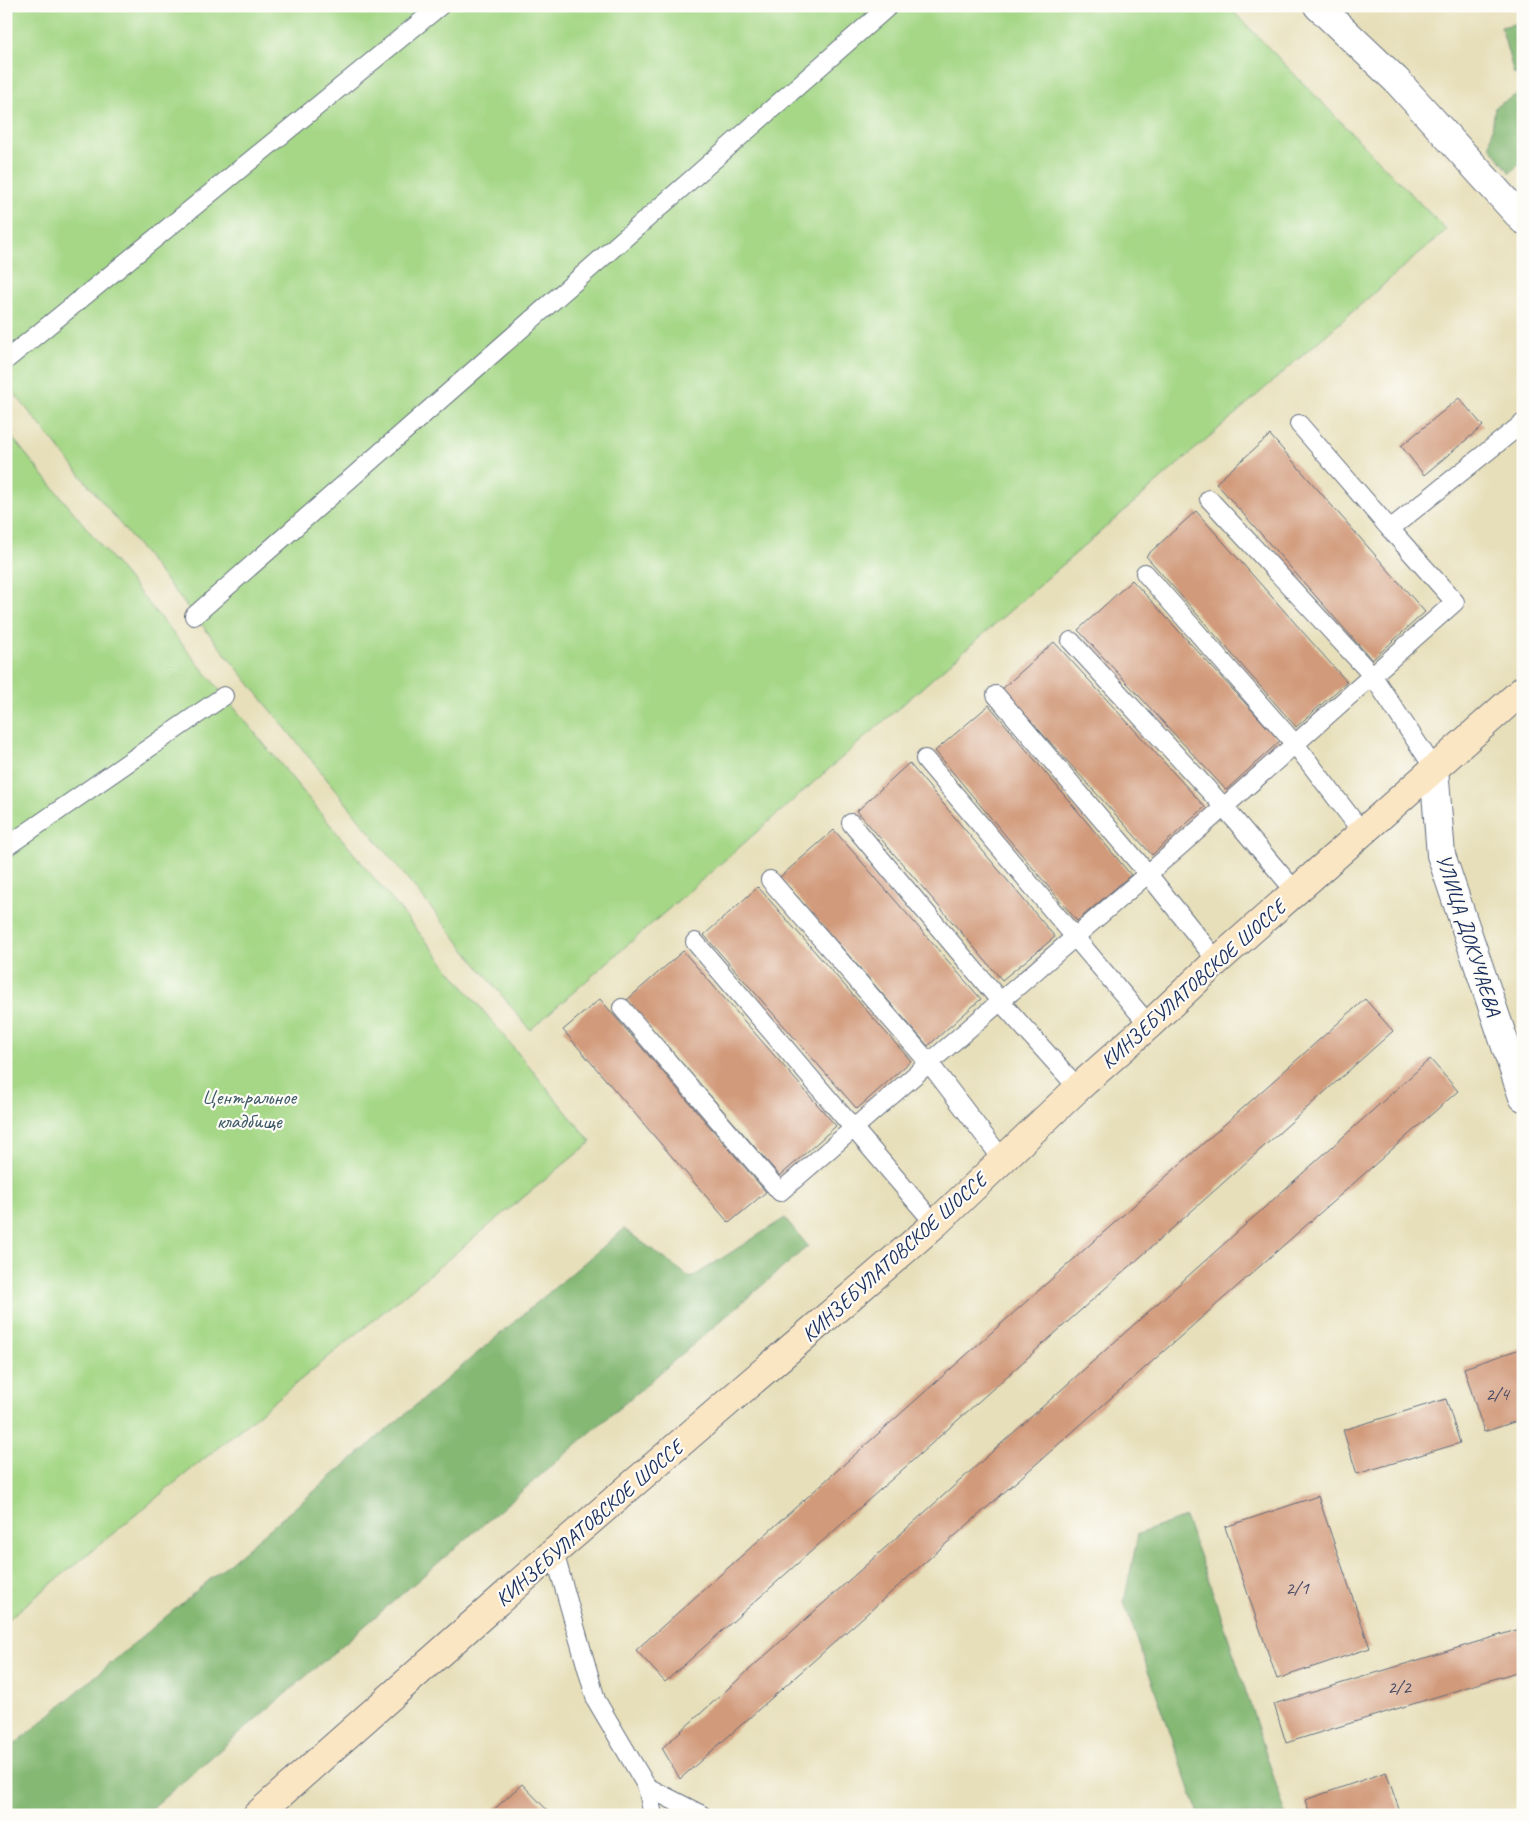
<svg xmlns="http://www.w3.org/2000/svg" width="1529" height="1821" font-family="Caveat,sans-serif">
<rect width="100%" height="100%" fill="#fdfcf7"/>
<filter id="ink" filterUnits="userSpaceOnUse"><feTurbulence type="fractalNoise" baseFrequency=".02" numOctaves="2"/><feDisplacementMap in="SourceGraphic" scale="10" xChannelSelector="R" yChannelSelector="G"/><feConvolveMatrix kernelMatrix="1 2 1 2 8 2 1 2 1" color-interpolation-filters="sRGB"/></filter>
<filter id="wash" filterUnits="userSpaceOnUse"><feTurbulence type="fractalNoise" baseFrequency=".0096" numOctaves="4" result="noise"/><feDisplacementMap in="SourceGraphic" scale="20" xChannelSelector="R" yChannelSelector="G"/><feGaussianBlur stdDeviation="1.12" result="paint"/><feColorMatrix in="noise" values="0 0 0 0 0 0 0 0 0 0 0 0 0 0 0 0 0 1.4 0 .05"/><feComposite in="paint" operator="in"/></filter>
<g filter="url(#wash)">
<rect width="100%" height="100%" fill="#e7dfba"/>
<g fill="#a5d786" stroke="#608372">
<polygon points="6,6 1228,6 1446,230 530,1030 6,383"/>
<polygon points="6,430 591,1142 6,1621"/>
</g>
<g fill="#84b873" stroke="#507468">
<polygon points="1523,22 1523,75 1514,74 1501,27"/>
<polygon points="1516,95 1523,102 1523,160 1510,173 1490,146 1495,107"/>
<polygon points="785,1218 808,1246 144,1815 6,1815 6,1752 624,1229 691,1278"/>
<polygon points="1185,1517 1221,1615 1286,1815 1199,1815 1124,1602 1138,1534"/>
</g>
<g id="blocks">
<g fill="#d19a7a">
<polygon points="1459,398 1483,426 1424,475 1401,446"/>
<polygon points="1270,435 1425,612 1372,660 1216,483"/>
<polygon points="1196,511 1347,682 1296,727 1146,556"/>
<polygon points="1132,580 1280,741 1226,790 1078,630"/>
<polygon points="1054,642 1205,807 1152,855 1002,689"/>
<polygon points="989,705 1131,875 1077,921 935,751"/>
<polygon points="909,763 1055,937 1002,980 857,811"/>
<polygon points="834,830 981,999 928,1046 780,877"/>
<polygon points="758,887 911,1061 857,1109 704,935"/>
<polygon points="683,951 836,1126 780,1176 627,1000"/>
<polygon points="600,999 766,1192 729,1223 563,1030"/>
<polygon points="1365,999 1393,1031 665,1682 636,1650"/>
<polygon points="1430,1059 1458,1091 680,1779 662,1748"/>
<polygon points="1523,1348 1523,1419 1484,1432 1464,1368"/>
<polygon points="1446,1399 1460,1443 1357,1474 1343,1430"/>
<polygon points="1318,1496 1370,1648 1277,1679 1225,1527"/>
<polygon points="1523,1628 1523,1670 1286,1743 1274,1704"/>
<polygon points="1386,1772 1401,1815 1310,1815 1305,1800"/>
<polygon points="522,1784 550,1813 548,1815 488,1815"/>
</g>
</g>
</g>
<g filter="url(#ink)">
<use href="#blocks" fill-opacity="0" stroke="#626d7e" stroke-width="1"/>
<g fill="none" stroke-linecap="round" stroke-linejoin="round">
<g stroke="#626d7e" stroke-width="20">
<g id="lane">
<polyline points="6,360 440,6"/>
<polyline points="1299,424 1390,529"/>
<polyline points="1209,499 1372,675 1434,768"/>
<polyline points="1145,573 1295,744 1362,832"/>
<polyline points="194,616 889,6"/>
<polyline points="1071,641 1224,807 1295,891"/>
<polyline points="996,695 1148,874 1217,961"/>
<polyline points="925,759 1149,1025"/>
<polyline points="851,823 1001,1002 1078,1088"/>
<polyline points="6,847 224,696"/>
<polyline points="770,880 930,1064 1003,1160"/>
<polyline points="695,942 935,1224"/>
<polyline points="622,1008 780,1192 1180,846 1455,602 1390,529 1523,423"/>
<polyline points="554,1552 596,1700 647,1787 702,1815"/>
<polyline points="647,1787 653,1815"/>
</g>
</g>
<g stroke="#626d7e" stroke-width="30">
<g id="street">
<polyline points="1318,6 1397,81 1523,220"/>
<polyline points="1434,768 1441,855 1523,1097"/>
</g>
</g>
<g stroke="#626d7e" stroke-width="30">
<polyline id="secondary" points="257,1815 554,1552 935,1224 1078,1088 1149,1025 1217,961 1523,690"/>
</g>
<use href="#lane" stroke="#fff" stroke-width="18"/>
<use href="#street" stroke="#fff" stroke-width="28"/>
<use href="#secondary" stroke="#fbe6c4" stroke-width="28"/>
</g>
</g>
<g text-anchor="middle" dominant-baseline="central" stroke-width="4.5" stroke-linejoin="round" paint-order="stroke">
<g font-size="19" fill="#484a65">
<text x="1497" y="1394">2/4</text>
<text x="1297" y="1588">2/1</text>
<text x="1399" y="1687">2/2</text>
</g>
<g font-size="21" fill="#1b2f5e" stroke="#fdfcf7">
<text transform="translate(1469 935) rotate(72)">УЛИЦА ДОКУЧАЕВА</text>
<text transform="translate(1193 984) rotate(-42)">КИНЗЕБУЛАТОВСКОЕ ШОССЕ</text>
<text transform="translate(894 1257) rotate(-42)">КИНЗЕБУЛАТОВСКОЕ ШОССЕ</text>
<text transform="translate(589 1523) rotate(-41)">КИНЗЕБУЛАТОВСКОЕ ШОССЕ</text>
</g>
<g font-size="21" fill="#3e5968" stroke="#fdfcf7">
<text x="249" y="1097">Центральное<tspan x="249" dy="24">кладбище</tspan></text>
</g>
</g>
<rect width="1529" height="1821" fill="none" stroke="#fdfcf7" stroke-width="25"/>
</svg>
